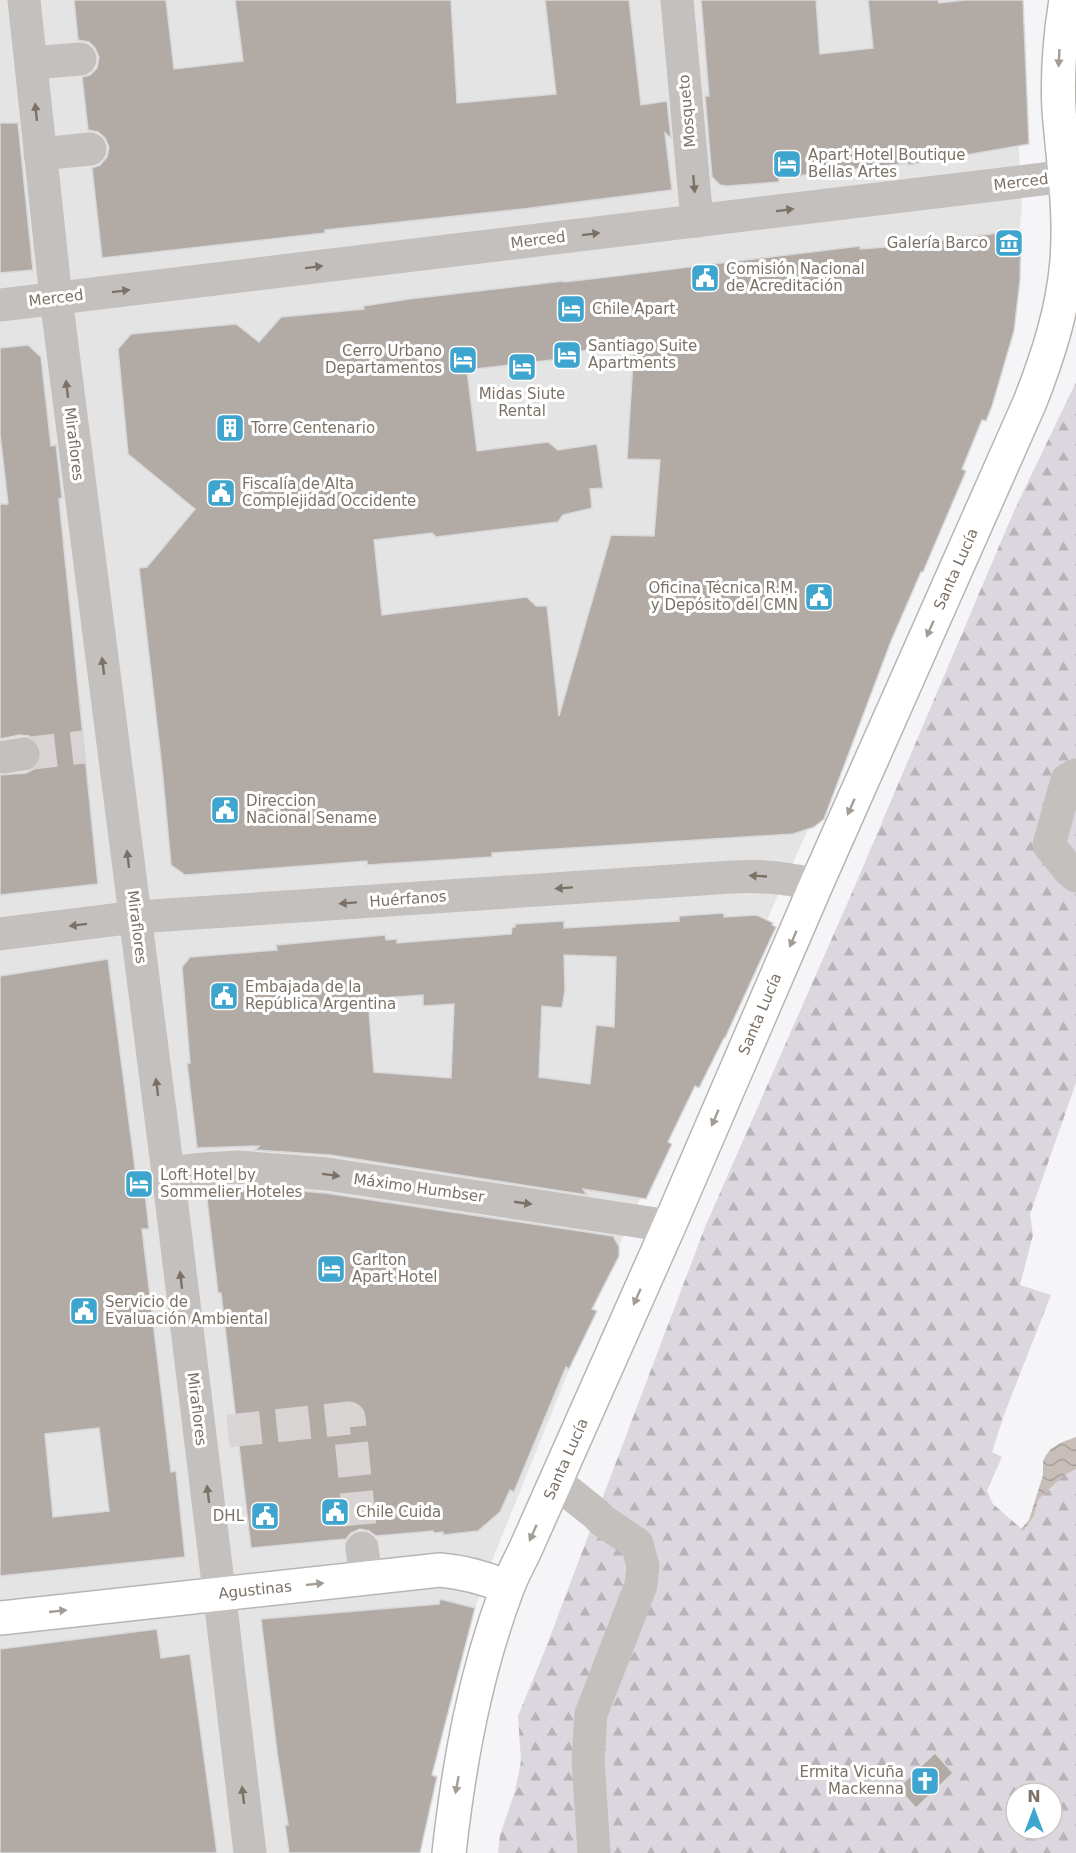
<svg xmlns="http://www.w3.org/2000/svg" width="1076" height="1853" font-family="'DejaVu Sans',sans-serif">
<defs>
<pattern id="forest-firs" width="22" height="20" patternUnits="userSpaceOnUse" patternTransform="scale(1.5)"><rect width="22" height="20" fill="#dcd7de"/><path d="M5 1l3.5 6h-7zM16 11l3.5 6h-7z" fill="#b7b3b8"/></pattern>
<pattern id="water-waves" width="16" height="10" patternUnits="userSpaceOnUse" patternTransform="scale(1.5)"><rect width="16" height="10" fill="#c7beb9"/><path d="M0 5q4-4 8 0t8 0" fill="none" stroke="#a79f9a"/></pattern>
</defs>
<rect width="100%" height="100%" fill="#f5f5f7"/>
<polygon fill="#e5e4e5" points="0,0 1011,0 1022,207 1008,334 840,759 622,1239 492,1561 475,1608 432,1775 437,1777 420,1853 0,1853"/>
<path fill="url(#forest-firs)" fill-rule="evenodd" d="M1076 382V1083L1030 1214 1033 1235 1020 1285 1051 1295 1004 1415 992 1452 1002 1457 987 1491 993 1504 1023 1530 1034 1516 1038 1500 1063 1476 1076 1469V1853H498L500 1835 515 1791 521 1761 518 1716 545 1650 705 1227 854 888 1014 511ZM1016 1793H1052V1829H1016Z"/>
<polygon fill="url(#water-waves)" points="1076,1437 1076,1469 1063,1476 1038,1500 1034,1516 1023,1531 1021,1529 1029,1520 1043,1475 1043,1461 1046,1455 1051,1449 1060,1443"/>
<g fill="#b1aaa5" stroke="#d8d7d9" stroke-width="1.5" fill-rule="evenodd">
<polygon points="74,0 166,0 174,69 243,61 235,0 451,0 457,103 556,94 545,0 629,0 641,105 667,101 671,138 665,133 672,190 523,209 325,230 325,233 102,258 92,168 100,165 107,157 109,147 105,138 98,132 88,130 82,77 90,75 97,68 99,57 95,48 89,42 78,40"/>
<polygon points="701,0 816,0 820,54 873,48 868,0 938,0 939,3 966,0 1023,0 1029,144 908,165 908,163 779,178 779,182 727,186 720,185 712,177 705,96 709,96"/>
<polygon points="0,123 18,123 33,270 0,273"/>
<path d="M1021 230 1020 280 1014 331 992 406 986 421 982 420 962 469 966 471 923 572H921L891 641 824 819 814 827 793 834 492 853V857L367 865V861L185 875 171 865 162 768 139 568 147 567 195 509 128 454 118 349 131 334 236 324 259 342 281 317 364 309 363 306 409 299 563 281 564 282 616 276 860 246V249L887 247ZM634 345 627 459 660 460 654 536 611 535 559 716 547 606H536L527 597 382 615 374 540 432 533 436 537 558 522 563 515 592 508 590 489 603 488 597 444 558 450 548 442 477 451 467 370 577 357 582 351Z"/>
<polygon points="28,345 41,357 51,446 56,445 62,498 59,499 98,884 0,895 0,775 26,773 34,769 40,761 42,752 38,743 29,736 20,735 0,739 0,504 8,504 0,434 0,348"/>
<path d="M724 913V917L757 915 773 923 772 925 776 927 725 1038H724L699 1088 695 1086 668 1142 672 1144 646 1199 583 1189 587 1195 330 1155 255 1150 259 1146 197 1148 187 1063H190L182 967 190 957 277 950 276 945 385 935 386 940 397 939V943L511 934 512 927H515V924L564 921V928L679 921V916ZM564 955 616 957 614 1027 596 1025 590 1084 539 1077 542 1006 562 1008 565 990ZM423 995V1006L454 1004 451 1078 374 1072 368 999Z"/>
<path d="M108 959 136 1176 143 1175 149 1229H142L171 1472 176 1471 185 1557 0 1576V976ZM99 1428 109 1511 53 1517 45 1434Z"/>
<polygon points="238,1186 325,1193 613,1236 619,1247 619,1256 592,1309 597,1311 569,1369 566,1367 514,1492 510,1490 500,1512 478,1531 443,1535 443,1532 434,1533 433,1531 376,1536 369,1531 360,1529 351,1533 346,1539 251,1548 221,1293 218,1293 207,1199 219,1187"/>
<polygon points="440,1599 475,1608 432,1775 437,1777 420,1853 289,1853 285,1825 288,1825 277,1752 261,1619 439,1604"/>
<polygon points="157,1629 161,1658 190,1654 217,1853 0,1853 0,1649"/>
<polygon points="935,1753 953,1773 916,1808 898,1788"/>
</g>
<g fill="none" stroke-linecap="round" stroke-linejoin="round">
<g stroke="#d7d4d3" stroke-width="33" stroke-dasharray="33 16" stroke-linecap="butt">
<polyline points="23,754 84,747"/>
<polyline points="228,1431 349,1418 362,1548"/>
</g>
<g stroke="#b8b5b1" stroke-width="36">
<g id="major">
<path d="M0 1618 440 1570C464 1572 485 1578 507 1587"/>
<path d="M449 1853C459 1763 475 1674 507 1589 512 1575 520 1561 526 1548L669 1226 816 885 1030 402C1048 356 1063 310 1067 261 1071 210 1063 160 1059 110 1057 72 1060 37 1066 0"/>
</g>
</g>
<g stroke="#c4c0bd" stroke-width="33">
<polyline points="24,0 56,298 168,1173 223,1624 250,1853"/>
<polyline points="677,0 697,221"/>
<polyline points="31,63 80,59"/>
<polyline points="40,154 90,149"/>
<polyline points="0,305 1076,175"/>
<polyline points="4,757 23,754"/>
<polyline points="1076,775 1067,780 1049,845 1069,870 1076,876"/>
<path d="M0 934 136 917 732 877C761 875 788 878 816 885"/>
<polyline points="168,1173 205,1169 238,1167 327,1174 669,1226"/>
<polyline points="556,1482 596,1514 603,1521 637,1544 643,1566 641,1585 591,1714 588,1760 594,1853"/>
<polyline points="362,1548 366,1578"/>
</g>
<use href="#major" stroke="#fff" stroke-width="33"/>
</g>
<defs><path id="oneway-solid" d="M-6-.8H1V-3.2L6.5 0L1 3.2V.8H-6Z" transform="scale(1.5)"/></defs>
<g fill="#a39c94">
<use href="#oneway-solid" transform="translate(1059 58) rotate(93)"/>
<use href="#oneway-solid" transform="translate(930 629) rotate(114)"/>
<use href="#oneway-solid" transform="translate(851 807) rotate(114)"/>
<use href="#oneway-solid" transform="translate(793 939) rotate(113)"/>
<use href="#oneway-solid" transform="translate(715 1118) rotate(113)"/>
<use href="#oneway-solid" transform="translate(637 1297) rotate(114)"/>
<use href="#oneway-solid" transform="translate(533 1533) rotate(114)"/>
<use href="#oneway-solid" transform="translate(315 1584) rotate(-6)"/>
<use href="#oneway-solid" transform="translate(58 1611) rotate(-6)"/>
<use href="#oneway-solid" transform="translate(457 1785) rotate(100)"/>
</g>
<g fill="#7c7166">
<use href="#oneway-solid" transform="translate(36 112) rotate(-96)"/>
<use href="#oneway-solid" transform="translate(694 184) rotate(85)"/>
<use href="#oneway-solid" transform="translate(785 210) rotate(-7)"/>
<use href="#oneway-solid" transform="translate(591 234) rotate(-7)"/>
<use href="#oneway-solid" transform="translate(314 267) rotate(-7)"/>
<use href="#oneway-solid" transform="translate(121 291) rotate(-7)"/>
<use href="#oneway-solid" transform="translate(67 389) rotate(-97)"/>
<use href="#oneway-solid" transform="translate(103 666) rotate(-97)"/>
<use href="#oneway-solid" transform="translate(128 859) rotate(-97)"/>
<use href="#oneway-solid" transform="translate(758 876) rotate(-177)"/>
<use href="#oneway-solid" transform="translate(564 888) rotate(176)"/>
<use href="#oneway-solid" transform="translate(348 903) rotate(176)"/>
<use href="#oneway-solid" transform="translate(78 925) rotate(173)"/>
<use href="#oneway-solid" transform="translate(157 1087) rotate(-97)"/>
<use href="#oneway-solid" transform="translate(331 1175) rotate(7)"/>
<use href="#oneway-solid" transform="translate(523 1203) rotate(8)"/>
<use href="#oneway-solid" transform="translate(181 1280) rotate(-97)"/>
<use href="#oneway-solid" transform="translate(208 1494) rotate(-97)"/>
<use href="#oneway-solid" transform="translate(243 1795) rotate(-97)"/>
</g>
<defs>
<g id="hotel-square" transform="scale(1.5)"><rect x="-9" y="-9" width="18" height="18" rx="4" fill="#3ea5ce" stroke="#fff"/><path d="M-6-4.5h1.5V1H6V5H4.5V3h-9V5H-6ZM-4 0a1.8 1.8 0 1 1 3.6 0ZM.5 0V-2.5h3Q6-2.5 6 0Z" fill="#fff"/></g>
<g id="museum-square" transform="scale(1.5)"><rect x="-9" y="-9" width="18" height="18" rx="4" fill="#3ea5ce" stroke="#fff"/><path d="M0-6L6-3V-2H-6V-3ZM-5-1h2V3h-2ZM-1-1h2V3h-2ZM3-1h2V3H3ZM-6 4H6V6H-6Z" fill="#fff"/></g>
<g id="civic-square" transform="scale(1.5)"><rect x="-9" y="-9" width="18" height="18" rx="4" fill="#3ea5ce" stroke="#fff"/><path d="M-.6-6.5H3V-4.5H.6V-3L4-1V1h2V6H-6V1h2V-1L-.6-3ZM-1.2 2.5V6h2.4V2.5Z" fill="#fff"/></g>
<g id="building-square" transform="scale(1.5)"><rect x="-9" y="-9" width="18" height="18" rx="4" fill="#3ea5ce" stroke="#fff"/><path d="M-4-6H4V6H1V3H-1V6H-4ZM-2.5-4.3h1.7v1.8h-1.7ZM.8-4.3h1.7v1.8H.8ZM-2.5-1h1.7V.8h-1.7ZM.8-1h1.7V.8H.8Z" fill="#fff"/></g>
<g id="church-square" transform="scale(1.5)"><rect x="-9" y="-9" width="18" height="18" rx="4" fill="#3ea5ce" stroke="#fff"/><path d="M-1.2-6h2.4v3.5h3.3v2.4h-3.3V6h-2.4V-.1h-3.3v-2.4h3.3Z" fill="#fff"/></g>
</defs>
<g fill-rule="evenodd">
<use href="#hotel-square" x="787" y="164"/>
<use href="#museum-square" x="1009" y="243"/>
<use href="#civic-square" x="705" y="278"/>
<use href="#hotel-square" x="571" y="309"/>
<use href="#hotel-square" x="567" y="355"/>
<use href="#hotel-square" x="463" y="360"/>
<use href="#hotel-square" x="522" y="367"/>
<use href="#building-square" x="230" y="428"/>
<use href="#civic-square" x="221" y="493"/>
<use href="#civic-square" x="819" y="597"/>
<use href="#civic-square" x="225" y="810"/>
<use href="#civic-square" x="224" y="996"/>
<use href="#hotel-square" x="139" y="1184"/>
<use href="#hotel-square" x="331" y="1269"/>
<use href="#civic-square" x="84" y="1311"/>
<use href="#civic-square" x="335" y="1512"/>
<use href="#civic-square" x="265" y="1516"/>
<use href="#church-square" x="925" y="1781"/>
</g>
<g text-anchor="middle" dominant-baseline="central" stroke-width="6" stroke-linejoin="round" paint-order="stroke">
<g font-size="15" fill="#7c7166" stroke="#fff">
<text transform="translate(687 111) rotate(-95)">Mosqueto</text>
<text transform="translate(1021 182) rotate(-7)">Merced</text>
<text transform="translate(538 240) rotate(-7)">Merced</text>
<text transform="translate(56 298) rotate(-7)">Merced</text>
<text transform="translate(74 444) rotate(83)">Miraflores</text>
<text transform="translate(956 569) rotate(-66)">Santa Lucía</text>
<text transform="translate(408 899) rotate(-4)">Huérfanos</text>
<text transform="translate(137 927) rotate(83)">Miraflores</text>
<text transform="translate(760 1014) rotate(-67)">Santa Lucía</text>
<text transform="translate(419 1188) rotate(8)">Máximo Humbser</text>
<text transform="translate(197 1409) rotate(83)">Miraflores</text>
<text transform="translate(566 1459) rotate(-66)">Santa Lucía</text>
<text transform="translate(255 1590) rotate(-6)">Agustinas</text>
</g>
<g font-size="15" fill="#7c7166" stroke="#fff" text-anchor="start">
<text x="808" y="155">Apart Hotel Boutique<tspan x="808" dy="17">Bellas Artes</tspan></text>
<text x="988" y="243" text-anchor="end">Galería Barco</text>
<text x="726" y="269">Comisión Nacional<tspan x="726" dy="17">de Acreditación</tspan></text>
<text x="592" y="309">Chile Apart</text>
<text x="588" y="346">Santiago Suite<tspan x="588" dy="17">Apartments</tspan></text>
<text x="442" y="351" text-anchor="end">Cerro Urbano<tspan x="442" dy="17">Departamentos</tspan></text>
<text x="522" y="394" text-anchor="middle">Midas Siute<tspan x="522" dy="17">Rental</tspan></text>
<text x="251" y="428">Torre Centenario</text>
<text x="242" y="484">Fiscalía de Alta<tspan x="242" dy="17">Complejidad Occidente</tspan></text>
<text x="798" y="588" text-anchor="end">Oficina Técnica R.M.<tspan x="798" dy="17">y Depósito del CMN</tspan></text>
<text x="246" y="801">Direccion<tspan x="246" dy="17">Nacional Sename</tspan></text>
<text x="245" y="987">Embajada de la<tspan x="245" dy="17">República Argentina</tspan></text>
<text x="160" y="1175">Loft Hotel by<tspan x="160" dy="17">Sommelier Hoteles</tspan></text>
<text x="352" y="1260">Carlton<tspan x="352" dy="17">Apart Hotel</tspan></text>
<text x="105" y="1302">Servicio de<tspan x="105" dy="17">Evaluación Ambiental</tspan></text>
<text x="356" y="1512">Chile Cuida</text>
<text x="244" y="1516" text-anchor="end">DHL</text>
<text x="904" y="1772" text-anchor="end">Ermita Vicuña<tspan x="904" dy="17">Mackenna</tspan></text>
</g>
</g>
<g transform="translate(1034 1811)"><circle r="28" fill="#ffffff" stroke="#cbc6c2" stroke-width="1.5"/>
<path d="M0-4.5L10 22L0 15L-10 22Z" fill="#3ea5ce"/>
<text y="-9" font-size="16" font-weight="bold" text-anchor="middle" fill="#7c7166">N</text>
</g>
</svg>
